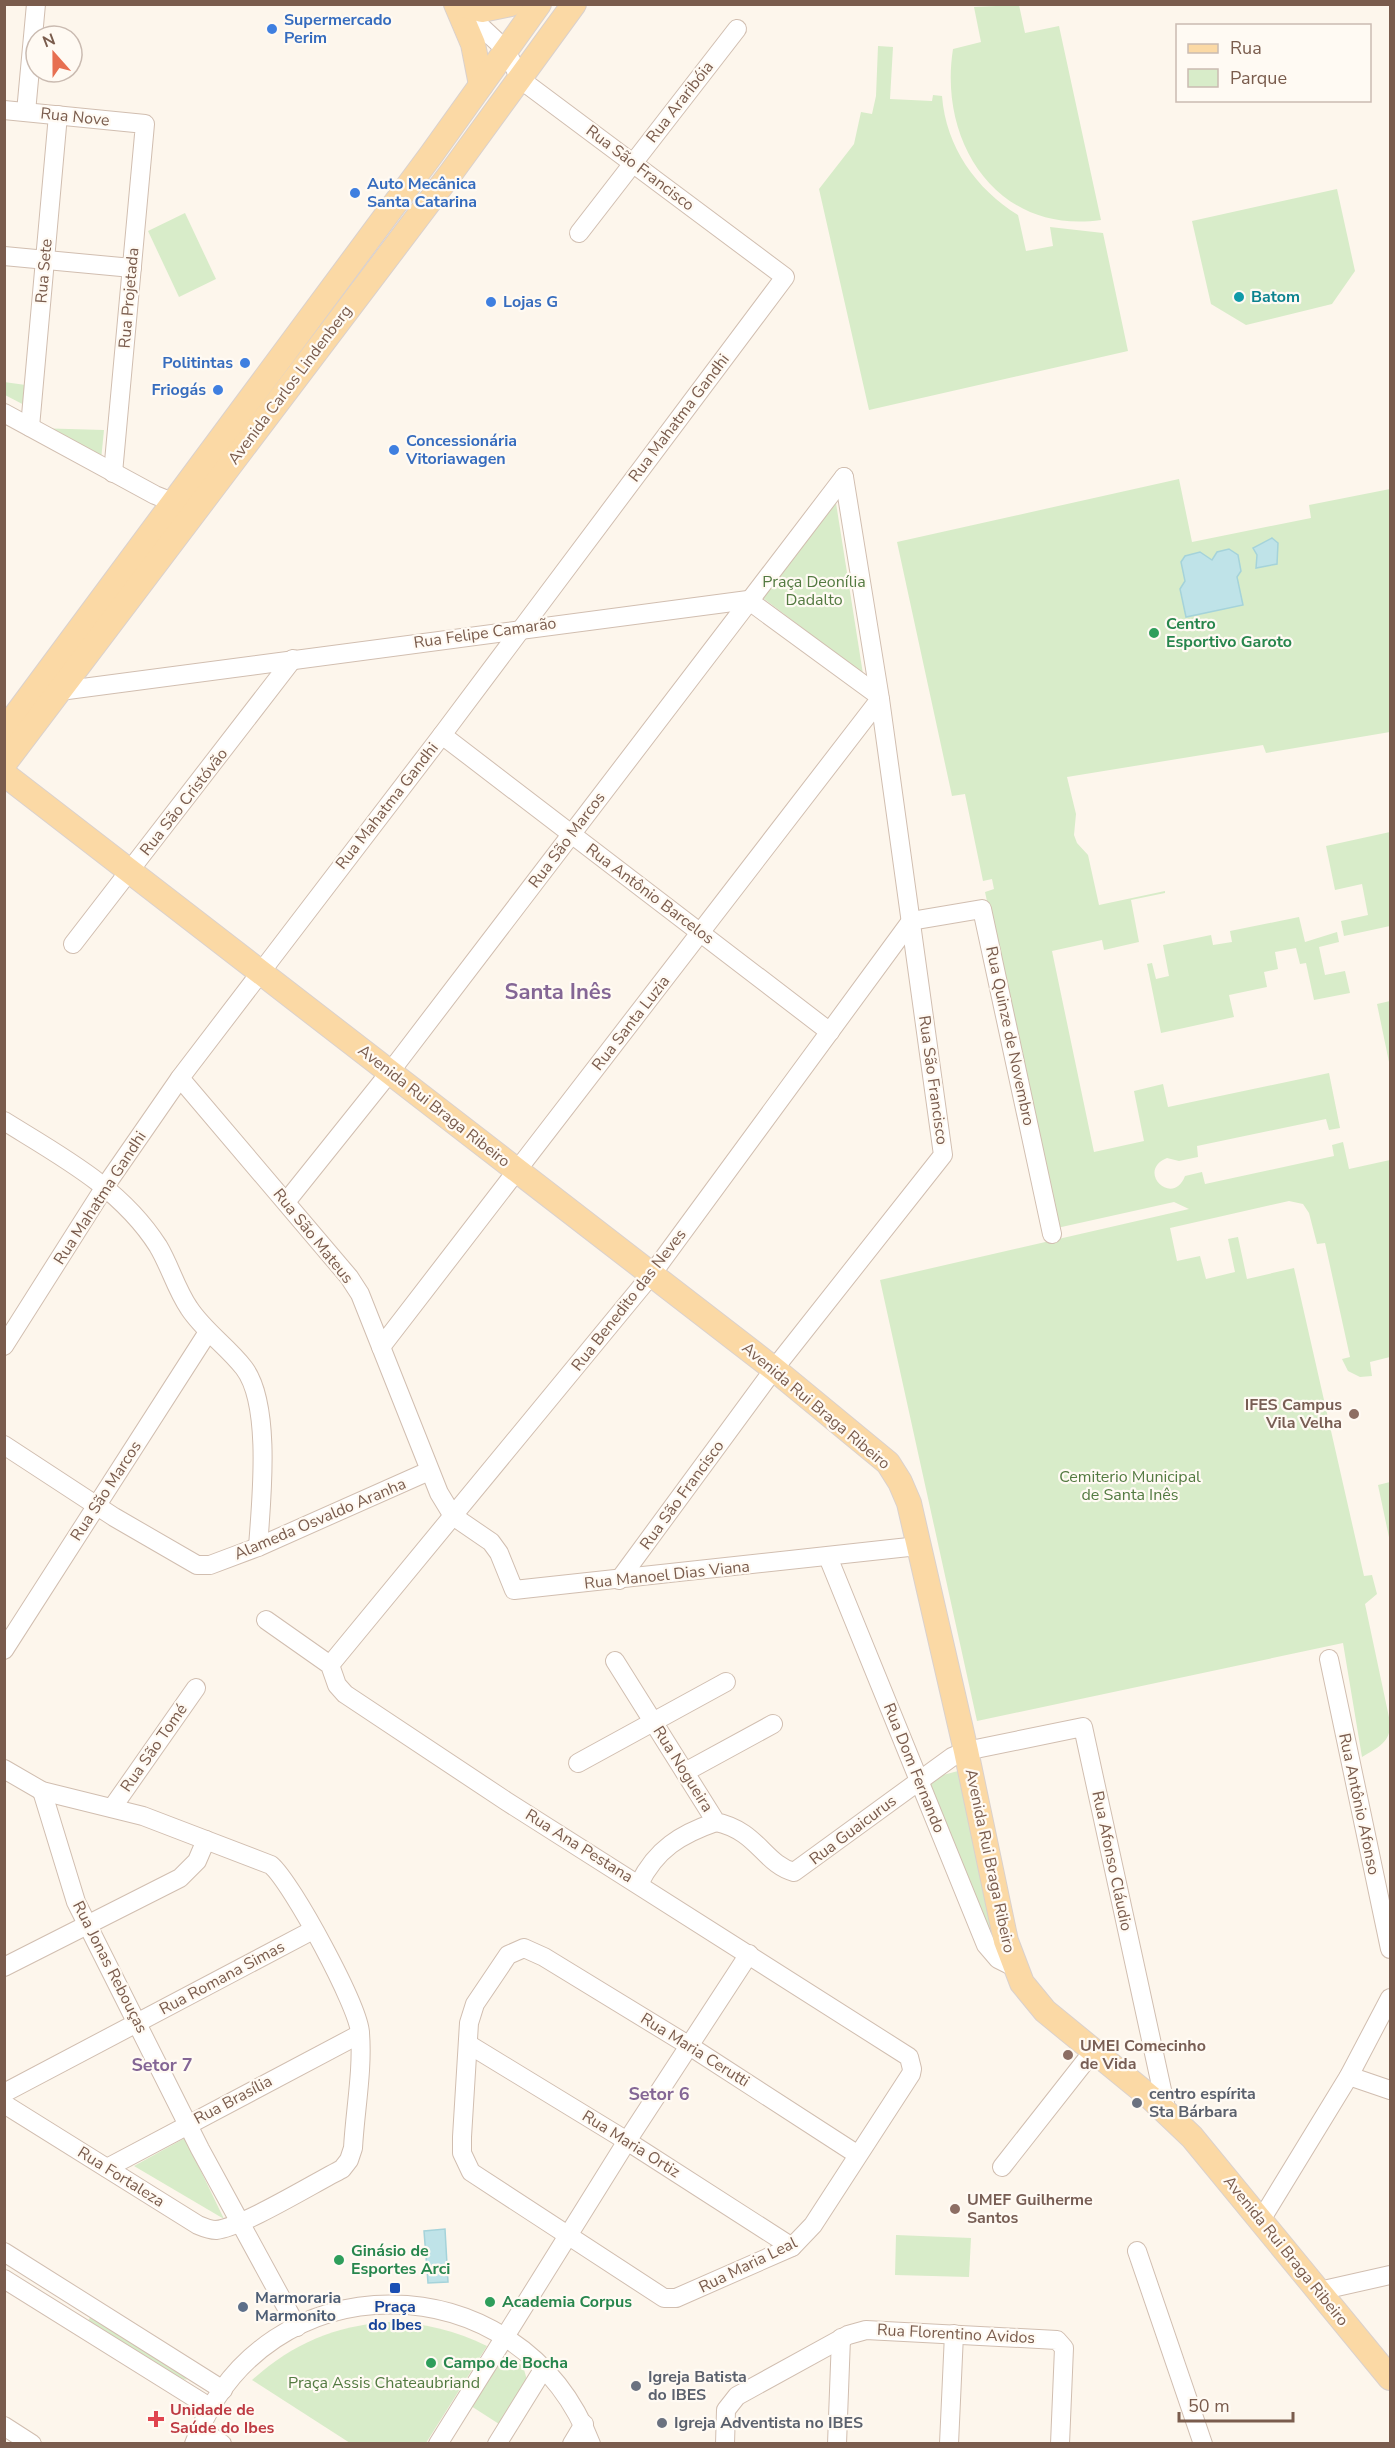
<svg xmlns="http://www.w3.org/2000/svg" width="1395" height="2448" font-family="'Nunito Sans',sans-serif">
<rect width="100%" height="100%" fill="#fdf6ec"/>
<g fill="#d8ecc9">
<path d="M1019 5 1025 33 1059 26 1101 220C998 235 938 143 953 49L981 42 974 7Z"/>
<path d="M878 46 893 47 890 99 932 101 933 95 942 96C946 147 976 189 1018 215L1026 251 1053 246 1050 227 1103 233 1128 351 869 410 819 189 854 144 861 112 872 114 876 96Z"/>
<polygon points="1337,189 1355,271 1332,304 1246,325 1211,304 1192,221"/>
<polygon points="185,213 216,279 179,297 148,231"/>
<polygon points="4,382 33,386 30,408 5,395"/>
<polygon points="34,428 104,430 101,460"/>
<path d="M1179 479 1192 542 1311 518 1309 505 1390 489V732L1266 753 1263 745 1067 777 1076 814 1074 835 1077 843 1088 855 1099 905 1165 891V893L1131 900 1139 942 1104 950 1102 940 1052 951 1094 1152 1144 1141 1134 1091 1163 1084 1168 1107 1329 1073 1340 1128 1329 1130 1326 1119 1197 1146 1198 1157 1179 1161 1167 1158C1135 1171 1173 1208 1185 1176L1202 1172 1205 1184 1334 1156 1332 1145 1343 1142 1349 1169 1390 1160V1357L1370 1362 1372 1376 1360 1377 1348 1371 1342 1359 1350 1357 1325 1243 1317 1244 1309 1213 1303 1204 1289 1201 1170 1228 1177 1261 1200 1256 1206 1279 1235 1272 1228 1239 1238 1237 1247 1279 1294 1268 1364 1576 1372 1575 1377 1594 1365 1604 1390 1722C1391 1742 1379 1747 1362 1757L1343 1643 977 1721 880 1280 1189 1209 1174 1202 1057 1228 985 892 994 889 992 879 983 881 965 794 952 796 897 542Z"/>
<polygon points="836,503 863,674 763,598"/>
<polygon points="1390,832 1390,926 1344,936 1341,921 1368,915 1362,884 1335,890 1326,846"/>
<polygon points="1299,917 1305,942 1337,932 1339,942 1319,947 1325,975 1345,971 1350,993 1314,1000 1306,963 1300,964 1296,948 1275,952 1278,969 1264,972 1267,987 1229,995 1234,1017 1161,1033 1147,964 1152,963 1156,979 1169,976 1163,945 1211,935 1213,945 1232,942 1230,931"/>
<polygon points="1390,1001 1390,1062 1389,1062 1377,1004"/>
<polygon points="1390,1482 1390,1542 1378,1485"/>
<polygon points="958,1771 997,1937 987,1939 926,1788 943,1775"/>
<polygon points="185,2138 224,2219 134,2166"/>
<polygon points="896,2235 971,2238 969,2277 895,2275"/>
<polygon points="92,2315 178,2369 187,2380 173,2376 87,2322"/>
<path d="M388 2322C424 2323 455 2330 487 2346L426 2443H350L252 2380C292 2344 334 2326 388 2322Z"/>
<polygon points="504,2354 523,2366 527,2380 499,2424 471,2406"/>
</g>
<g fill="#bfe3e8" stroke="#a5d3da" stroke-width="1.5">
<polygon points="1272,538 1278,543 1277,564 1256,568 1257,555 1253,548"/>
<polygon points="1229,549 1238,555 1241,571 1237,577 1243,605 1186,617 1180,589 1185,581 1181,562 1185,556 1200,552 1212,560 1217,552"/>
<polygon points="445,2229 448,2282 428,2283 424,2231"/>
</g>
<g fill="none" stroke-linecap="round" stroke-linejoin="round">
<g stroke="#d1beb0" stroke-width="20">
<g id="minor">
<polyline points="4,110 145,124 113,473"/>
<polyline points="26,112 36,4"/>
<polyline points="579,233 737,29"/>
<polyline points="4,256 132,268"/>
<polyline points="4,413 155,495 175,503"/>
<polyline points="30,427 58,115"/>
<polyline points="60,691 748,600 879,696"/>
<polyline points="442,735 830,1032"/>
<polyline points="73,944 293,659"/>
<polyline points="180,1078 349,1277 360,1294 439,1493 453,1516 491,1542 499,1553 514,1590 918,1546"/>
<path d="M4 1121C62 1157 121 1188 158 1246 170 1266 176 1289 189 1308 204 1331 227 1346 244 1368 272 1405 261 1503 258 1547"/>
<polyline points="286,1202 390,1072 844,477"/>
<polyline points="4,1346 106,1185 180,1078 442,735 785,277 520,79 506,50 460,7"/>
<polyline points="381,1347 880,699"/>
<polyline points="4,1445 114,1517 197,1565 210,1565 258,1547 429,1471"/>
<polyline points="828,1557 986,1945 998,1959 1014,1967"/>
<polyline points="619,1580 774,1369 943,1155 880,699 844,477"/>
<polyline points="266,1620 330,1665 337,1685 345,1694 506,1801 909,2057 912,2069 911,2074 813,2225 792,2247 676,2298 664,2298 471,2172 462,2153 462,2137 469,2023 475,2004 508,1955 524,1948 544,1957 688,2045 858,2155"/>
<polyline points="4,1650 208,1332"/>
<polyline points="1329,1659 1390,1949"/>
<path d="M615 1661 716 1822C758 1831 764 1864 794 1872L952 1757 966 1751 1083 1727 1167 2113"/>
<polyline points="330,1665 652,1274 911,921 982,909 1052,1234"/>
<polyline points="578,1763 726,1682"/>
<path d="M4 1769 42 1791 143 1816 271 1865C292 1883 359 2007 360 2033 363 2070 355 2111 353 2148L349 2160 342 2169C314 2183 243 2227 216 2230 210 2230 205 2228 198 2225L4 2104"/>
<polyline points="685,1772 773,1724"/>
<polyline points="42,1791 76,1902 200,2149 297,2327"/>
<polyline points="112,1808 196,1688"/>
<path d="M639 1884C656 1849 681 1834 716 1822"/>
<polyline points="4,1967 180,1878 197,1861 206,1840"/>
<polyline points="468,2044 627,2141 792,2247"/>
<polyline points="1349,2076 1390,2090"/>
<polyline points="4,2093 313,1930"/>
<polyline points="1002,2167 1094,2050"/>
<polyline points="107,2168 360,2034"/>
<polyline points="1261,2220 1349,2076 1390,1998"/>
<polyline points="1137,2251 1203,2444"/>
<polyline points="4,2252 223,2390"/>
<polyline points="4,2279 211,2408"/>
<polyline points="1319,2291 1390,2275"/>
<polyline points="4,2426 32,2444"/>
<polyline points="200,2429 222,2444"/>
<path d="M194 2444C262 2256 521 2260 591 2444"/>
<polyline points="438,2444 627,2141 749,1954"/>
<polyline points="497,2444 544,2368"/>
<polyline points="572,2444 584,2424"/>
<polyline points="725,2444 726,2410 737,2396 848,2335 866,2330 1057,2340 1064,2348 1060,2444"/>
<polyline points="837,2444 841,2338"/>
<polyline points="949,2444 954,2334"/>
</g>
</g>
<g stroke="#dad1cd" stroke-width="26">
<g id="major">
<polyline points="456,4 473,44 481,85"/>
<polyline points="460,4 482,10 511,4"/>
<polyline points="4,731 431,155 539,4"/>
<polyline points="4,764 451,173 574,4"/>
<polyline points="4,774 774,1369 888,1463 900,1482 909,1503 966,1751 1006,1941 1022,1983 1045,2011 1150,2097 1192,2137 1390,2378"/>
</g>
</g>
<use href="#minor" stroke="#fff" stroke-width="18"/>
<use href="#major" stroke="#fbd9a5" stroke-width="24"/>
</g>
<g fill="#3f7fe0" stroke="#fffaf3" stroke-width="2">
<circle cx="272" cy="29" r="6"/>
<circle cx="355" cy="193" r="6"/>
<circle cx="491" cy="302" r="6"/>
<circle cx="245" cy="363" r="6"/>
<circle cx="218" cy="390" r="6"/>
<circle cx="394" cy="450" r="6"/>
</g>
<circle fill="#0f9aa8" stroke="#fffaf3" stroke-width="2" cx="1239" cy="297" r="6"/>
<g fill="#2e9e5b" stroke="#fffaf3" stroke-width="2">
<circle cx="1154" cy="633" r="6"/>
<circle cx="339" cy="2260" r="6"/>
<circle cx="490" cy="2302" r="6"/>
<circle cx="431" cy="2363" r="6"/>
</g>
<g fill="#8d6e63" stroke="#fffaf3" stroke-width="2">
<circle cx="1354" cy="1414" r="6"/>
<circle cx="1068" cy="2055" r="6"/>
<circle cx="955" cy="2209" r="6"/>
</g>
<g fill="#6b7280" stroke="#fffaf3" stroke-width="2">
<circle cx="1137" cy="2103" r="6"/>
<circle cx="636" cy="2386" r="6"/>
<circle cx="662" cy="2423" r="6"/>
</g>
<rect fill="#1a4fb4" stroke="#fffaf3" stroke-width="2" x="389" y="2282" width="12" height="12" rx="3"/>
<circle fill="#5c6f8a" stroke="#fffaf3" stroke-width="2" cx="243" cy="2307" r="6"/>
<path fill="#e0444e" stroke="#fffaf3" stroke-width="2" d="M153 2410h6v6h6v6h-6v6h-6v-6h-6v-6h6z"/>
<g text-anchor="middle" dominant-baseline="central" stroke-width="4.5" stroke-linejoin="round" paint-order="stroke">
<g font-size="16" font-weight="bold" fill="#366cbe" stroke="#fffaf3" text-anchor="start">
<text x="284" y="20">Supermercado<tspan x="284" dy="18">Perim</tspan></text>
<text x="367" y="184">Auto Mecânica<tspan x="367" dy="18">Santa Catarina</tspan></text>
<text x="503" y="302">Lojas G</text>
<text x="233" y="363" text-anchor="end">Politintas</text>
<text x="206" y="390" text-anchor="end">Friogás</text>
<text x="406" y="441">Concessionária<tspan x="406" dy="18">Vitoriawagen</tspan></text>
</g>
<g font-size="16" fill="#7a5c4d" stroke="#fffaf3">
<text transform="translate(680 102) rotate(-52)">Rua Araribóia</text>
<text transform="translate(75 117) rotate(6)">Rua Nove</text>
<text transform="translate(640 168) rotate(37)">Rua São Francisco</text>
<text transform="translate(44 271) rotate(-85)">Rua Sete</text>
<text transform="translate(129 298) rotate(-85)">Rua Projetada</text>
<text transform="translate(290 385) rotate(-53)">Avenida Carlos Lindenberg</text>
<text transform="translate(679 418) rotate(-53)">Rua Mahatma Gandhi</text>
<text transform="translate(485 633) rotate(-8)">Rua Felipe Camarão</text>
<text transform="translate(184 802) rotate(-52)">Rua São Cristóvão</text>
<text transform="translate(387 806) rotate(-52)">Rua Mahatma Gandhi</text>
<text transform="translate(567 840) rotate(-53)">Rua São Marcos</text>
<text transform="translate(650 894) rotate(37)">Rua Antônio Barcelos</text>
<text transform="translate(631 1023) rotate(-52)">Rua Santa Luzia</text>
<text transform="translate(1010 1036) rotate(78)">Rua Quinze de Novembro</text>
<text transform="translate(933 1080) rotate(82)">Rua São Francisco</text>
<text transform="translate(434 1106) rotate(38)">Avenida Rui Braga Ribeiro</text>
<text transform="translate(100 1198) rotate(-57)">Rua Mahatma Gandhi</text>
<text transform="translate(313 1236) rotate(51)">Rua São Mateus</text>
<text transform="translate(629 1300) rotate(-52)">Rua Benedito das Neves</text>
<text transform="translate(816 1406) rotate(40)">Avenida Rui Braga Ribeiro</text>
<text transform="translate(106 1491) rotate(-57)">Rua São Marcos</text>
<text transform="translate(682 1495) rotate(-54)">Rua São Francisco</text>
<text transform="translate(320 1519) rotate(-23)">Alameda Osvaldo Aranha</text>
<text transform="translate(667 1575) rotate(-6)">Rua Manoel Dias Viana</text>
<text transform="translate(154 1748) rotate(-55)">Rua São Tomé</text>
<text transform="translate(914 1768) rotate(68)">Rua Dom Fernando</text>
<text transform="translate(683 1769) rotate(58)">Rua Nogueira</text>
<text transform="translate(1359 1804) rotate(78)">Rua Antônio Afonso</text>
<text transform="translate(853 1830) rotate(-37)">Rua Guaicurus</text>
<text transform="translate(579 1846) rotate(32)">Rua Ana Pestana</text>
<text transform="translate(990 1861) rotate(78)">Avenida Rui Braga Ribeiro</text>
<text transform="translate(1112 1861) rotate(78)">Rua Afonso Cláudio</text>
<text transform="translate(110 1967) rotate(63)">Rua Jonas Rebouças</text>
<text transform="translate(222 1978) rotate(-28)">Rua Romana Simas</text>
<text transform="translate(695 2050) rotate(32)">Rua Maria Cerutti</text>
<text transform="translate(233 2100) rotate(-28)">Rua Brasília</text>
<text transform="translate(631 2144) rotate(32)">Rua Maria Ortiz</text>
<text transform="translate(121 2177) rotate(32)">Rua Fortaleza</text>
<text transform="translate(1286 2251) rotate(51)">Avenida Rui Braga Ribeiro</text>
<text transform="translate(748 2265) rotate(-26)">Rua Maria Leal</text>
<text transform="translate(956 2334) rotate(3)">Rua Florentino Avidos</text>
</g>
<g font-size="16" font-weight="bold" fill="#0d838f" stroke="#fffaf3" text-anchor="start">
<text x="1251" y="297">Batom</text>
</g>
<g font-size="16" fill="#537a41" stroke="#fffaf3">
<text x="814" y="582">Praça Deonília<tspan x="814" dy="18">Dadalto</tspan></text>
<text x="1130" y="1477">Cemiterio Municipal<tspan x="1130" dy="18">de Santa Inês</tspan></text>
<text x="384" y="2383">Praça Assis Chateaubriand</text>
</g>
<g font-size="16" font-weight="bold" fill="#27864d" stroke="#fffaf3" text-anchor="start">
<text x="1166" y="624">Centro<tspan x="1166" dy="18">Esportivo Garoto</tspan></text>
<text x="351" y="2251">Ginásio de<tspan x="351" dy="18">Esportes Arci</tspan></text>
<text x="502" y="2302">Academia Corpus</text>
<text x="443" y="2363">Campo de Bocha</text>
</g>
<g font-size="16" font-weight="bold" fill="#785e54" stroke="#fffaf3" text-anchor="start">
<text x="1342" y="1405" text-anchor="end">IFES Campus<tspan x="1342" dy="18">Vila Velha</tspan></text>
<text x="1080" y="2046">UMEI Comecinho<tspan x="1080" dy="18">de Vida</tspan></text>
<text x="967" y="2200">UMEF Guilherme<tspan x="967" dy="18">Santos</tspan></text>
</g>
<g font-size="16" font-weight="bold" fill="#5b616d" stroke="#fffaf3" text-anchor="start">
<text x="1149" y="2094">centro espírita<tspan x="1149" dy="18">Sta Bárbara</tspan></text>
<text x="648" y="2377">Igreja Batista<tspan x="648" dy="18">do IBES</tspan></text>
<text x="674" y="2423">Igreja Adventista no IBES</text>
</g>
<g font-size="16" font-weight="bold" fill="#4e5e75" stroke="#fffaf3" text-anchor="start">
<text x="255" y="2298">Marmoraria<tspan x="255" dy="18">Marmonito</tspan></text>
</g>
<g font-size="16" font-weight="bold" fill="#164399" stroke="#fffaf3">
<text x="395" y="2307">Praça<tspan x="395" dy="18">do Ibes</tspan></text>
</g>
<g font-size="16" font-weight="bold" fill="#be3a42" stroke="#fffaf3" text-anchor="start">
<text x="170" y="2410">Unidade de<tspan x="170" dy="18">Saúde do Ibes</tspan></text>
</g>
<g font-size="18" font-weight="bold" fill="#846695" stroke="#fffaf3">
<text x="162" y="2065">Setor 7</text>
<text x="659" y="2094">Setor 6</text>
</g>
<g font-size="22" font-weight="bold" fill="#846695" stroke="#fffaf3">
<text x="558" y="992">Santa Inês</text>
</g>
</g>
<rect width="1395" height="2448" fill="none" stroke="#7a5c4d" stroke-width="12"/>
<rect x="1176" y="24" width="195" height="78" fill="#fffaf3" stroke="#cabbb1" stroke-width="1.5"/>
<rect x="1188" y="44" width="30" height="9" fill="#fbd9a5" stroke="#cabbb1" stroke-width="1.5"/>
<text x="1230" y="54" font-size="18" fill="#7a5c4d">Rua</text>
<rect x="1188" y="69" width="30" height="18" fill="#d8ecc9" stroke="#cabbb1" stroke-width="1.5"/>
<text x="1230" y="84" font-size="18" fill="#7a5c4d">Parque</text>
<g transform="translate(54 54) rotate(339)"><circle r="28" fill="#fffaf3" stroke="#cabbb1" stroke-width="1.5"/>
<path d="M0-4.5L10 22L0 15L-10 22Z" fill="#e76f51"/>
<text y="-9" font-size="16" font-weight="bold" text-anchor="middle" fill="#7a5c4d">N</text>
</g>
<path d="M1179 2412v9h114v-9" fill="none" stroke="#7a5c4d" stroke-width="3"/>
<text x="1188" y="2412" font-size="18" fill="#7a5c4d" stroke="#fffaf3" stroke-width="4.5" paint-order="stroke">50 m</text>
</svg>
